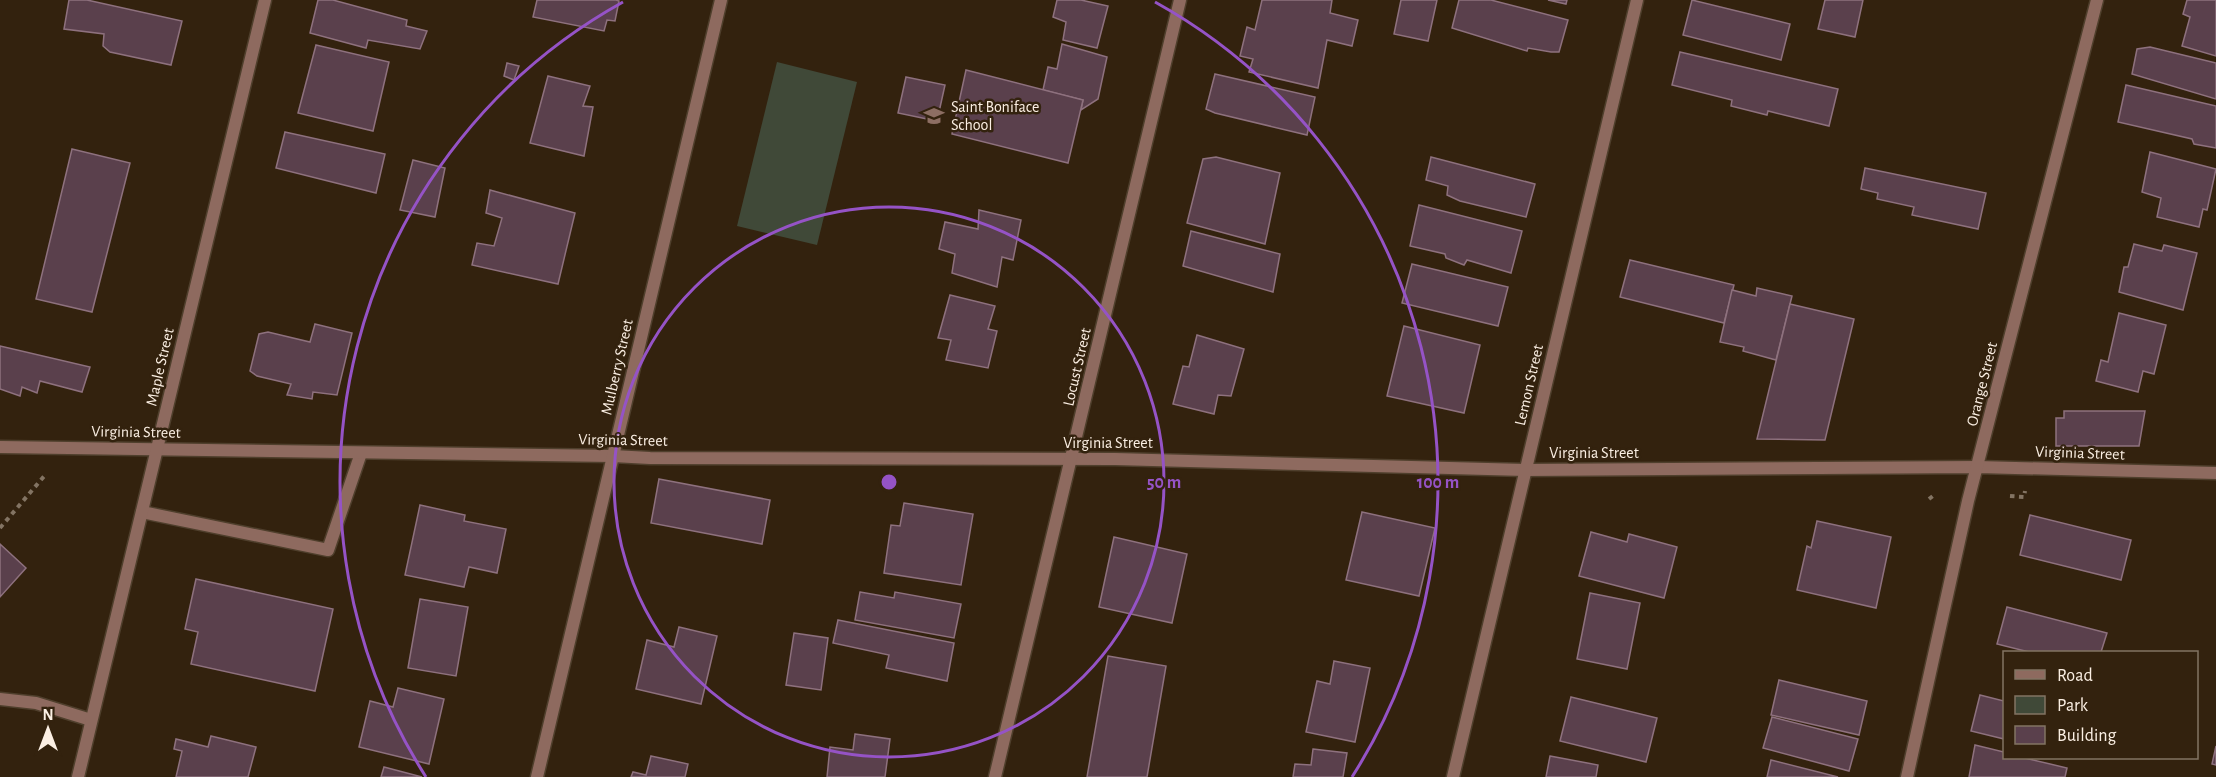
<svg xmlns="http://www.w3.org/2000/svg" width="2216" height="777" font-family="'Alegreya Sans',sans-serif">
<rect width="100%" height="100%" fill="#33220e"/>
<polygon fill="#404938" points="777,62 857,82 817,245 737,226"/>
<g fill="#5a404c" stroke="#8e717e" stroke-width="1.5">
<polygon points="69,0 87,0 182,21 171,65 110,52 103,46 104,34 64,29"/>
<polygon points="318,0 333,0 407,20 406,26 427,31 420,49 368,40 366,48 310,33"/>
<polygon points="537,0 616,0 619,1 615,21 607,20 604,31 533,17"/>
<polygon points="1057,0 1081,0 1108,6 1097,48 1063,40 1066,22 1053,17"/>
<polygon points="1262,0 1332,0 1330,13 1358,20 1352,46 1327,40 1318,88 1249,72 1253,59 1240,56 1247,27 1255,30"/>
<polygon points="1401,0 1437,0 1428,41 1394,34"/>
<polygon points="1459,0 1491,0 1568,20 1559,52 1551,52 1528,48 1527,51 1452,28"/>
<polygon points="1548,0 1567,0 1566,4"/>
<polygon points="1692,0 1790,24 1781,60 1683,35"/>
<polygon points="1825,0 1863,0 1855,37 1818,29"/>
<polygon points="2187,0 2216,0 2216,56 2182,46 2190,17 2183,14"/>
<polygon points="1062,44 1107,57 1098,99 1081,110 1083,100 1043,90 1048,67 1057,69"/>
<polygon points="316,45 389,62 373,131 298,113"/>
<polygon points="2150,47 2216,63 2216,99 2132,74 2137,49"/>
<polygon points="1680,52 1838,89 1829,126 1768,111 1767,115 1731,106 1732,100 1672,85"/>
<polygon points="507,63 519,66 514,80 504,76"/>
<polygon points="966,70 1083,100 1068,163 952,134"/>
<polygon points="1215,74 1315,97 1307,135 1215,113 1206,109"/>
<polygon points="548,76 590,86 583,106 593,107 584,156 530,143"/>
<polygon points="906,77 945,85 937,121 898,113"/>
<polygon points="2126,85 2216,106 2216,148 2194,144 2192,139 2118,122"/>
<polygon points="285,132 385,154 376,193 276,168"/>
<polygon points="72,149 130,163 92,312 36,299"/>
<polygon points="2150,152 2216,169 2207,210 2203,209 2199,227 2157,217 2161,198 2142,192"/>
<polygon points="1216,157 1280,173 1265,244 1187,223 1203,159"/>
<polygon points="1431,157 1535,184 1526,217 1460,201 1447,195 1448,186 1426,180"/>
<polygon points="413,160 445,168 435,217 400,210"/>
<polygon points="1865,168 1986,193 1978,229 1912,215 1914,207 1877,199 1878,193 1861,189"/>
<polygon points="490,190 575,213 558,284 472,265 477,243 494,246 502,218 486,213"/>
<polygon points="1419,205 1522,231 1511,273 1467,260 1464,265 1446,258 1445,254 1410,246"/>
<polygon points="979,210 1021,220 1013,260 1002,257 997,287 952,273 955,254 939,249 945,222 978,229"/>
<polygon points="1191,231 1280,254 1273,292 1183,266"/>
<polygon points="2134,244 2162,251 2164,245 2197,253 2183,310 2119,292 2124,267 2128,267"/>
<polygon points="1630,260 1734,285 1724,323 1620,297"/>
<polygon points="1412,264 1508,287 1498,326 1402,303"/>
<polygon points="1757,288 1792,296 1776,360 1743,351 1744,347 1720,342 1732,290 1756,296"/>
<polygon points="950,295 995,306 988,329 997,331 988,368 946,360 951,340 938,338"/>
<polygon points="1790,304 1854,319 1825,440 1757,439"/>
<polygon points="2119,313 2166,325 2154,374 2143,371 2138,392 2096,381 2101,360 2108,362"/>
<polygon points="315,324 352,333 337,395 313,392 312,399 287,395 291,384 257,376 250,371 259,334 268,332 310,342"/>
<polygon points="1404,326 1480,345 1464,413 1387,396"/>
<polygon points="1197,335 1244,349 1231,396 1218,395 1214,414 1173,404 1183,366 1189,367"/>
<polygon points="0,346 90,367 82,392 40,381 37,393 22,387 20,396 0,389"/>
<polygon points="2064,411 2145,411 2139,446 2056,446 2056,418 2064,418"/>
<polygon points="659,479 770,500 762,544 651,523"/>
<polygon points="904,503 973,514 961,585 884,573 891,525 900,526"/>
<polygon points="420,505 465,515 464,521 506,529 497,573 469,567 464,587 405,575"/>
<polygon points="1362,512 1435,528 1419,596 1346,580"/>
<polygon points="2030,515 2131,540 2121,580 2020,555"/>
<polygon points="1817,521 1891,537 1876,608 1797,590 1807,546 1811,548"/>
<polygon points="1591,532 1627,542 1629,534 1677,547 1664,598 1579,576"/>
<polygon points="1114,537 1187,554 1172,623 1099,607"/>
<polygon points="0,544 26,568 0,597"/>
<polygon points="196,579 333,609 315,691 191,664 198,632 185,629"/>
<polygon points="860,592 894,598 895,592 961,604 954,638 855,620"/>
<polygon points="1590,593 1640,603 1627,669 1577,659"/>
<polygon points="420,599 468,607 456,676 408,668"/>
<polygon points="2007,607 2107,633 2101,652 2029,652 1997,644"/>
<polygon points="838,620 954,643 947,681 886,668 889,655 833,643"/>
<polygon points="679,627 717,636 701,704 636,689 647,640 674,647"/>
<polygon points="794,633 828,638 821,690 786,685"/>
<polygon points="1108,656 1166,666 1147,777 1087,777"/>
<polygon points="1334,661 1370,668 1355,742 1306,732 1317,681 1330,684"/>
<polygon points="1779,680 1867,701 1859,735 1771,715"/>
<polygon points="398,688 444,699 429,764 359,747 370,701 393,707"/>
<polygon points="1980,695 2004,701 2004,739 1971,731"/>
<polygon points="1571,697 1657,718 1646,762 1560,741"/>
<polygon points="1772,717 1858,739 1849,771 1763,748"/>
<polygon points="855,734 890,739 885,777 827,777 830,747 853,750"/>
<polygon points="211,736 256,747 248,777 176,777 182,751 174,749 176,739 208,747"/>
<polygon points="1975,745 2004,752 2004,758 2025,758 2067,768 2065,777 1969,777"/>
<polygon points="2216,746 2216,765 2212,764"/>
<polygon points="1313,749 1347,753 1343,777 1293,777 1295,764 1311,765"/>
<polygon points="651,756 688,764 685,777 631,777 633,772 646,775"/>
<polygon points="1550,756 1598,765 1596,777 1546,777"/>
<polygon points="1771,760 1838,777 1767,777"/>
<polygon points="384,767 422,777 381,777"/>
</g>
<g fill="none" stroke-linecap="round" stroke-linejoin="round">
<g stroke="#4f3f2c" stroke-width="15">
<g id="service">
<polyline points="142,512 328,550 361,453"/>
<polyline points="0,699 36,703 91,720"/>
</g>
</g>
<g stroke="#4f3f2c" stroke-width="15">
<g id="minor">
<polyline points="0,447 613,456 650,458 1115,459 1525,470 1978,467 2216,473"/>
<polyline points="78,777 265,0"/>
<polyline points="537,777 721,0"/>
<polyline points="995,777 1180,0"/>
<polyline points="1453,777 1637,0"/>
<polyline points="1907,777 1968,501 2097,0"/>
</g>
</g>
<g stroke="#837463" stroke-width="4" stroke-dasharray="4.5 4.5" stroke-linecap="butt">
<polyline points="2010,496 2024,497 2025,491"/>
<polyline points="1929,499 1934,495"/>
<polyline points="0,528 46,474"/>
</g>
<use href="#service" stroke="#8e6a5f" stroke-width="12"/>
<use href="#minor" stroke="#8e6a5f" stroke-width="12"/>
</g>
<g fill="none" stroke="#9553c6" stroke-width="3">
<circle cx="889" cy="482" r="275"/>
<path d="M426 777A549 549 0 0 1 623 2M1155 2A549 549 0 0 1 1352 777"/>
</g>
<defs>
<g id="school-bare" transform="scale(1.62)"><path d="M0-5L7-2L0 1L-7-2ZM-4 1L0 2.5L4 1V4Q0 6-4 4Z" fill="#8d6e63" stroke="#33220e" stroke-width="2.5" paint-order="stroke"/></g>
</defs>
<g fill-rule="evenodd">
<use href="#school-bare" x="934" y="116"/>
</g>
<g text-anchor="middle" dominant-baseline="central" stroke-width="5" stroke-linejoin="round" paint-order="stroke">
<g font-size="16" fill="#fbefe3" stroke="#33220e" text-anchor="start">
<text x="951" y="107">Saint Boniface<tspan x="951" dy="18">School</tspan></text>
</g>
<g font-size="16" fill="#fbefe3" stroke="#33220e">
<text transform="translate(160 367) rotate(-77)">Maple Street</text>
<text transform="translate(617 367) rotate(-77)">Mulberry Street</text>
<text transform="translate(1077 367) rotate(-77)">Locust Street</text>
<text transform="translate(1982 384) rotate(-76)">Orange Street</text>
<text transform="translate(1529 385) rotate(-77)">Lemon Street</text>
<text transform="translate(136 432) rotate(1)">Virginia Street</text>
<text transform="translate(623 440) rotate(1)">Virginia Street</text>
<text x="1108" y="443">Virginia Street</text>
<text x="1594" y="453">Virginia Street</text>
<text transform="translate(2080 453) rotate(2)">Virginia Street</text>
</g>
</g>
<circle cx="889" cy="482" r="9" fill="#9553c6" stroke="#33220e" stroke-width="3"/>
<g font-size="18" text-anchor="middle" font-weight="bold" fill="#9553c6" stroke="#33220e" stroke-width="5" stroke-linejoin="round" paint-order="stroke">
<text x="1164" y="488">50 m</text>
<text x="1438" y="488">100 m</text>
</g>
<rect x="2003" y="651" width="195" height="108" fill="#33220e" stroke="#837463" stroke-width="1.5"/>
<rect x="2015" y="670" width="30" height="9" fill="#8e6a5f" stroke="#837463" stroke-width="1.5"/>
<text x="2057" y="681" font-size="18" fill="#fbefe3">Road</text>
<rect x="2015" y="696" width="30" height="18" fill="#404938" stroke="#837463" stroke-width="1.5"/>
<text x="2057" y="711" font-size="18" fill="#fbefe3">Park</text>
<rect x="2015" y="726" width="30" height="18" fill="#5a404c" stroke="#837463" stroke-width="1.5"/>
<text x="2057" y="741" font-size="18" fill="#fbefe3">Building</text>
<g transform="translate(48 729)" stroke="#33220e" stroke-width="4.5" paint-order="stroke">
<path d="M0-4.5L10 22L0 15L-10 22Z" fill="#fbefe3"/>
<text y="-9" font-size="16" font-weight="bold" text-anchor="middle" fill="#fbefe3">N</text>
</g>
</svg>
